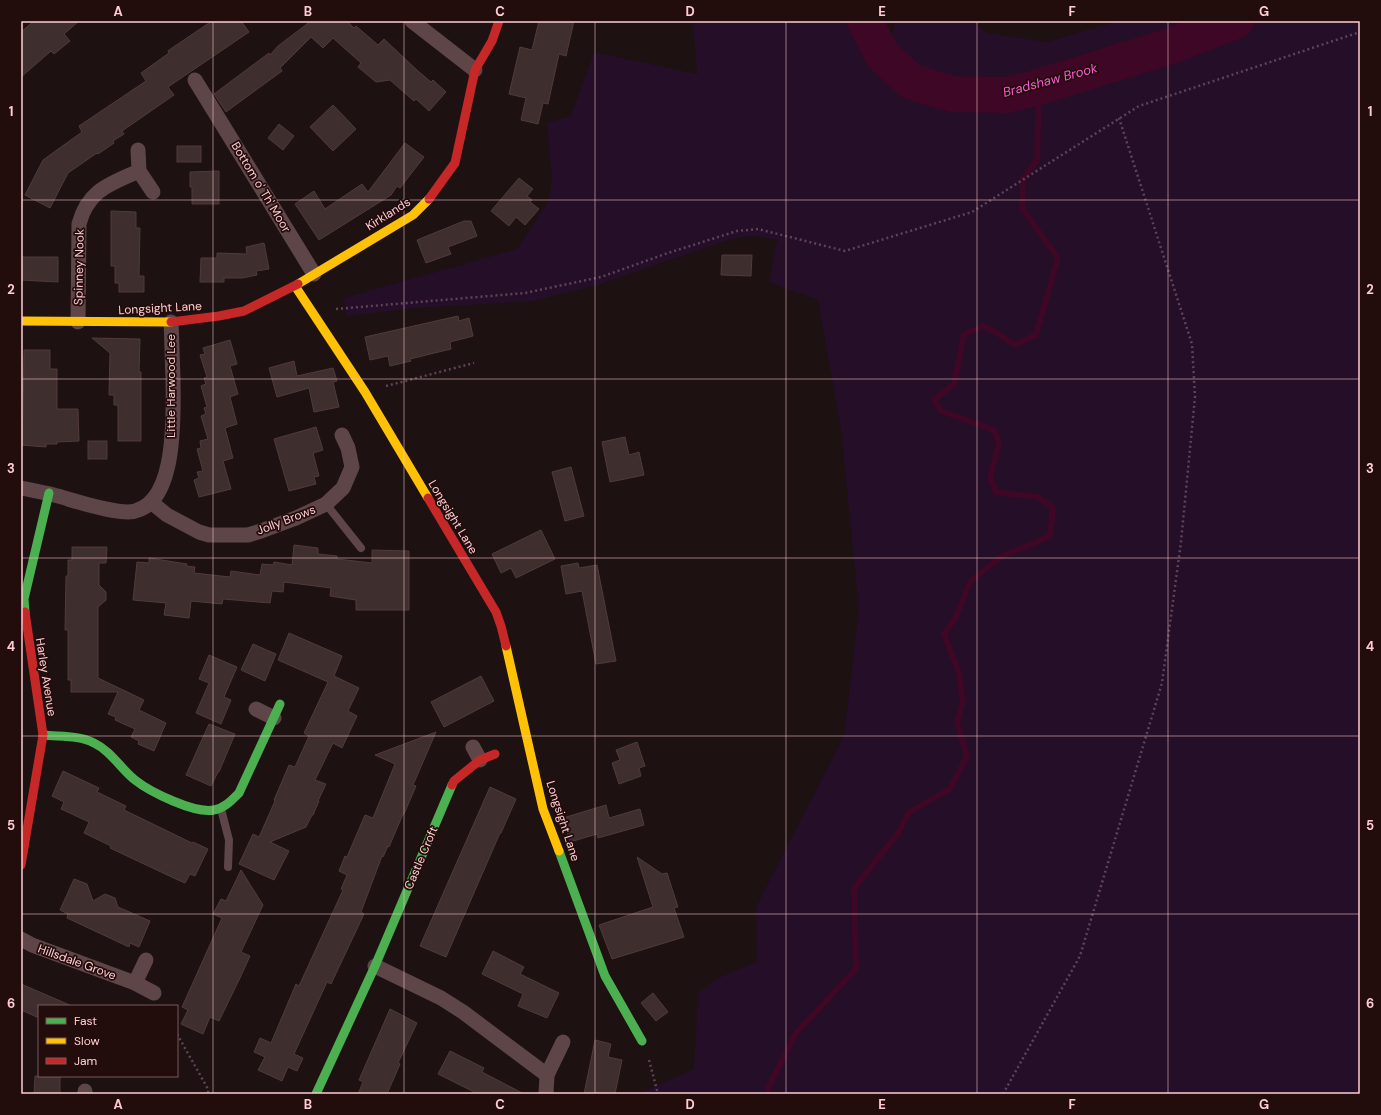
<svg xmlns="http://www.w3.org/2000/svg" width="1381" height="1115" font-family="'DM Sans',sans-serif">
<rect width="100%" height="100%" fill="#1d1111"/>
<path fill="#250e28" d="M693 21H849L852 29 886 67 895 21H973L987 33 1047 42 1118 21H1360V1094H638L694 1069 698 994C715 976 734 972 757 962L756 907 844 736 859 610 841 429 818 300 769 282 777 240 756 236 736 238 716 244 598 285 533 301 417 308 346 316 344 298 517 249 548 202 552 180 547 123 571 116 594 52 697 74Z"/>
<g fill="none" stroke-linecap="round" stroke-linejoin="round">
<polyline stroke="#3e0725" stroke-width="6" points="768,1094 768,1088 796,1033 856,969 854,888 899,832 909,812 950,789 967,756 957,723 963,701 959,673 944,634 956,617 970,582 1000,557 1035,543 1050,535 1053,508 1038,497 996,492 990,478 999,443 994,430 941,411 934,400 954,384 964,334 984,326 1000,335 1014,345 1036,335 1058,258 1022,208 1023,178 1037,161 1039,87"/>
<polyline stroke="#3e0725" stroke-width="36" points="865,21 883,56 912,82 953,94 1006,95 1039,87 1174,45 1236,21"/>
</g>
<g fill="#3f2e2e" stroke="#523a3b">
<polygon points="34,21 79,21 64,34 70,41 54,54 51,51 21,77 21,32"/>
<polygon points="212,21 241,21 249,32 168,87 174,95 122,131 124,134 113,141 114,143 98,154 97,153 68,173 50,208 25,195 43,160 82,132 79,126 146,81 141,73 169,53 168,51 172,48"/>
<polygon points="311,21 349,21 348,22 354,28 356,26 378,45 384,39 418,71 431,82 433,80 446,92 429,111 416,99 414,101 390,80 376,82 358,67 361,63 333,38 323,48 311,37 280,68 282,71 226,112 214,94 269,53 270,55 278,46"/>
<polygon points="539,21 574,21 566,56 559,54 548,104 543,103 538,124 521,120 526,98 509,94 520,47 532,50"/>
<polygon points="333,105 356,129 333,151 310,127"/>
<polygon points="279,124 294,136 283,150 268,138"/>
<polygon points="405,143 424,157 400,188 397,186 391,195 319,240 295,204 314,191 325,209 362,184 368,192"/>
<rect x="177" y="146" width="24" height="16"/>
<polygon points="219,171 219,204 192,204 192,187 190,187 190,172"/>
<polygon points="519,178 533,189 527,196 532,200 530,202 539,209 525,225 516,217 509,226 491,211"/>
<polygon points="111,211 136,212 136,228 140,228 139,276 144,276 144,292 119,292 119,283 115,283 115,266 111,266"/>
<polygon points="464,221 471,221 477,236 448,247 451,254 426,263 417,240"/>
<polygon points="264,243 269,269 256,271 257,275 242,278 224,278 224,282 200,282 201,258 217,258 217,253 247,254 246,247"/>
<polygon points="722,255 752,255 751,276 721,275"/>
<polygon points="21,257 58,257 58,282 21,280"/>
<polygon points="458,316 459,321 469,318 473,336 450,342 451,349 410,359 411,361 390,366 388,356 370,360 365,337"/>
<polygon points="92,338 140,339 139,372 141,372 141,441 118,441 118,405 114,405 114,395 109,395 110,353"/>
<polygon points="230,340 237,364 230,366 238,394 230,397 237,424 225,428 233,458 223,461 231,489 199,497 194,480 199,478 197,472 203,471 197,449 201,448 200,441 208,439 201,416 206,414 204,408 207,407 201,386 206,384 204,378 207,377 200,355 205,354 203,348"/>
<polygon points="24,350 50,350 50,369 57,369 57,409 78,409 79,441 57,442 57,444 46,444 46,447 21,445 21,418 23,418"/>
<polygon points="294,361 297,376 333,368 337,381 333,382 339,407 314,412 309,388 277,397 269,368"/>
<polygon points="316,427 323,450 313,453 319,476 314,477 316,484 289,491 274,439"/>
<polygon points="625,437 629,455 639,452 644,475 610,482 602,442"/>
<rect x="88" y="441" width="19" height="18"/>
<polygon points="571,467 584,516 565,521 552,472"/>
<polygon points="541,530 555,559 516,578 511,568 501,573 492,554"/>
<polygon points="294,545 318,548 318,554 337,556 337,559 372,563 372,550 409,551 409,610 356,610 356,600 330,596 331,588 284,582 283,592 272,591 270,603 223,599 222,604 191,601 189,618 164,615 166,603 133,600 137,562 149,563 149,558 187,564 186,566 195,567 194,573 230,577 231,571 260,575 262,564 273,565 274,562 292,565"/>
<polygon points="72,547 107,547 106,563 99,563 99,585 106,592 106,600 98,607 98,678 144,700 139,710 166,723 154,751 138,744 139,741 131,737 135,729 115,720 116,717 108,714 118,692 71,692 71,680 68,680 68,630 65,630 66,576 68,576 68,560 72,560"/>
<polygon points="578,563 579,568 597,565 616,661 596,664 582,591 566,594 561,566"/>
<polygon points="289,633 342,656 334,676 359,688 348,711 357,716 342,748 333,743 315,780 326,784 318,801 319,801 313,815 312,815 306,827 270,842 289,851 274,880 239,864 253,834 259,837 275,801 274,800 289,765 295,767 309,736 304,733 328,682 278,660"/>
<polygon points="253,644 276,654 265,681 241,670"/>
<polygon points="209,655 237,667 224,697 231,700 221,724 196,713 209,683 199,679"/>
<polygon points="481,676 494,701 444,727 431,702"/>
<polygon points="209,724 235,734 219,772 218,772 211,786 186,775"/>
<polygon points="436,732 413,785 416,786 404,814 403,814 389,847 388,846 383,857 382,856 361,912 364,914 331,984 327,982 294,1054 303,1058 297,1071 288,1067 282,1081 258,1070 265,1057 254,1052 260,1038 271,1043 296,984 299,986 343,890 341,889 347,875 339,871 345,856 347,857 365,815 373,818 395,764 375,755"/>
<polygon points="637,742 645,766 639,768 641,776 619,784 612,763 620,760 616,750"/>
<polygon points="63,771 99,788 97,792 126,806 124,810 192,843 193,842 208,849 195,876 190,874 185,883 178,880 110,848 111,846 84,833 89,822 61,809 64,802 52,796"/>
<polygon points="490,787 516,799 501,833 500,833 446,957 420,946"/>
<polygon points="606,805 609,818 640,809 644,825 598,838 597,834 570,842 563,818"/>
<polygon points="637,857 662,874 667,873 678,907 674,908 684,937 612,959 599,925 653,907"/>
<polygon points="241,870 263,905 241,952 250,956 240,978 219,1021 210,1017 203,1034 181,1024 188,1010 182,1007 222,918 213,914 221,899 226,901"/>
<polygon points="74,879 87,884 93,901 105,894 115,898 118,907 150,921 139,947 130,943 129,947 67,918 68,914 60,910"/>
<polygon points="493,951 524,967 520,974 559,993 547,1018 518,1006 523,994 482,974"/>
<polygon points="21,984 72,1006 39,1006 39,1018 21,1010"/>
<polygon points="653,993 668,1012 656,1021 641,1003"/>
<polygon points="390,1009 417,1023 398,1063 400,1064 387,1094 358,1094 363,1082 359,1080"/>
<polygon points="595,1040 611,1044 608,1057 622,1060 615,1094 584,1094"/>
<polygon points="450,1051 484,1068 482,1072 524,1094 478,1094 438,1074"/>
<polygon points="35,1076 60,1076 60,1094 34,1094"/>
</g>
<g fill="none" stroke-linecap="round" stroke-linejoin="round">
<g stroke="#604357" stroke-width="2.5" stroke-dasharray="2 3" stroke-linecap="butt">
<polyline points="336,309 525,293 601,277 668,253 737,231 758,229 845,251 972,212 1139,106 1360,32"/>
<polyline points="386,386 474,363"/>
<polyline points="177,1034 208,1089 208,1094"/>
<polyline points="649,1060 658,1094"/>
<polyline points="1003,1094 1080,956 1162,683 1181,542 1195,397 1192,344 1119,118"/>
</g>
<g stroke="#5e4548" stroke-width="8">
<polyline points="326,504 361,548"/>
<polyline points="221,809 229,840 228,867"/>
</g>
<g stroke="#5e4548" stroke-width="15">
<polyline points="412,21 475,70"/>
<polyline points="195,80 314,274"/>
<polyline points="138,150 139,171 153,192"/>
<path d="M78 322 79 224C88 190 110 184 139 171"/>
<path d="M21 488C37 491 53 494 68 499 85 504 111 512 128 512 179 510 173 411 173 377 172 358 172 340 171 322"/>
<polyline points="151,502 167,515 199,532 209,535 248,535 261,531 296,518 326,504 343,488 352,467 348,448 342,435"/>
<polyline points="256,709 274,718"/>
<polyline points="473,747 480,760"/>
<polyline points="21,939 32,945 135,983 154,993"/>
<polyline points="375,966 441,998 463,1012 547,1075"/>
<polyline points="135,983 146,960"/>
<polyline points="85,1091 85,1094"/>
<polyline points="546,1094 547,1075 563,1042"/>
</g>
<g stroke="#4caf50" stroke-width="9">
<polyline points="25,612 24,599 49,493"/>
<path d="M43 735C59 737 79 735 94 743 111 751 121 769 135 780 150 792 195 814 214 810 225 808 232 800 239 793L280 704"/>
<polyline points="559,851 605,976 642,1041"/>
<polyline points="316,1094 375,966 452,785"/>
</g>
<g stroke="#ffc107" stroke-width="9">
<polyline points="298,284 413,215 429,199"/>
<polyline points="295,286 365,392 428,498"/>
<polyline points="21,321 171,322"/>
<polyline points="506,646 543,809 559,851"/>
</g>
<g stroke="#c62828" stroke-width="9">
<polyline points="429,199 455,163 475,70 492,41 499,21"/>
<polyline points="171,322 219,316 244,311 298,284"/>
<polyline points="428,498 496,612 501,626 506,646"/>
<polyline points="452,785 454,781 480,760 495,754"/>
<polyline points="21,865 43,735 25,612"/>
</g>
</g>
<path fill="none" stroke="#ffcdd1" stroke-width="1" stroke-opacity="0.55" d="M213 21V1094M404 21V1094M595 21V1094M786 21V1094M977 21V1094M1168 21V1094M21 200H1360M21 379H1360M21 558H1360M21 736H1360M21 914H1360"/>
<g text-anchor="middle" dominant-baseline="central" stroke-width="3.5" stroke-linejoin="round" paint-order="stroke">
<g font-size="12" fill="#ffcdd1" stroke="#220c0c">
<text transform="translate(261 187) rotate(59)">Bottom o' Th' Moor</text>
<text transform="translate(388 214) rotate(-32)">Kirklands</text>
<text transform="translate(79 267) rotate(-89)">Spinney Nook</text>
<text transform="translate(160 308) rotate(-3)">Longsight Lane</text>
<text transform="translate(171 386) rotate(-90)">Little Harwood Lee</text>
<text transform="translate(453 517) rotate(59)">Longsight Lane</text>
<text transform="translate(286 520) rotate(-21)">Jolly Brows</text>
<text transform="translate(46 677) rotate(81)">Harley Avenue</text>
<text transform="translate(563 821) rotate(72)">Longsight Lane</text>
<text transform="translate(421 858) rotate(-67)">Castle Croft</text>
<text transform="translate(77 962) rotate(20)">Hillsdale Grove</text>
</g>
<g font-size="13" font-style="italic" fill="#ff5bd3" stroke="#220c0c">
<text transform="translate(1050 80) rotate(-15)">Bradshaw Brook</text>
</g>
</g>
<rect width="1381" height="1115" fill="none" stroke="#220c0c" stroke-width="44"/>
<rect x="38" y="1005" width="140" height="72" fill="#220c0c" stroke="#7a595b"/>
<rect x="46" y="1018" width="20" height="6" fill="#4caf50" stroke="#7a595b"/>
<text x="74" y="1025" font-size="12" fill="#ffcdd1">Fast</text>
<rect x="46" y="1038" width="20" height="6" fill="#ffc107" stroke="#7a595b"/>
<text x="74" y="1045" font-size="12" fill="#ffcdd1">Slow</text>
<rect x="46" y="1058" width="20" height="6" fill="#c62828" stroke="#7a595b"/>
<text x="74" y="1065" font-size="12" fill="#ffcdd1">Jam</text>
<rect x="22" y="22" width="1337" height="1071" fill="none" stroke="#ffcdd1" stroke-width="1.5"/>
<g font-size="13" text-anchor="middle" font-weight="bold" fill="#ffcdd1">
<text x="118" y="16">A</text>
<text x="308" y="16">B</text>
<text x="500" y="16">C</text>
<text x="690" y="16">D</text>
<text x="882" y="16">E</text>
<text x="1072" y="16">F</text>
<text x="1264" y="16">G</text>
<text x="11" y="116">1</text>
<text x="1370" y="116">1</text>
<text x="11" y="294">2</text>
<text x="1370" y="294">2</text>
<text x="11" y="473">3</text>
<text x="1370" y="473">3</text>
<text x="11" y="651">4</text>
<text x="1370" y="651">4</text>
<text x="11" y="830">5</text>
<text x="1370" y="830">5</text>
<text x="11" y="1008">6</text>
<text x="1370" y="1008">6</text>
<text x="118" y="1109">A</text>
<text x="308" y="1109">B</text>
<text x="500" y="1109">C</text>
<text x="690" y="1109">D</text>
<text x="882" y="1109">E</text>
<text x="1072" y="1109">F</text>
<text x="1264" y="1109">G</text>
</g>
</svg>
